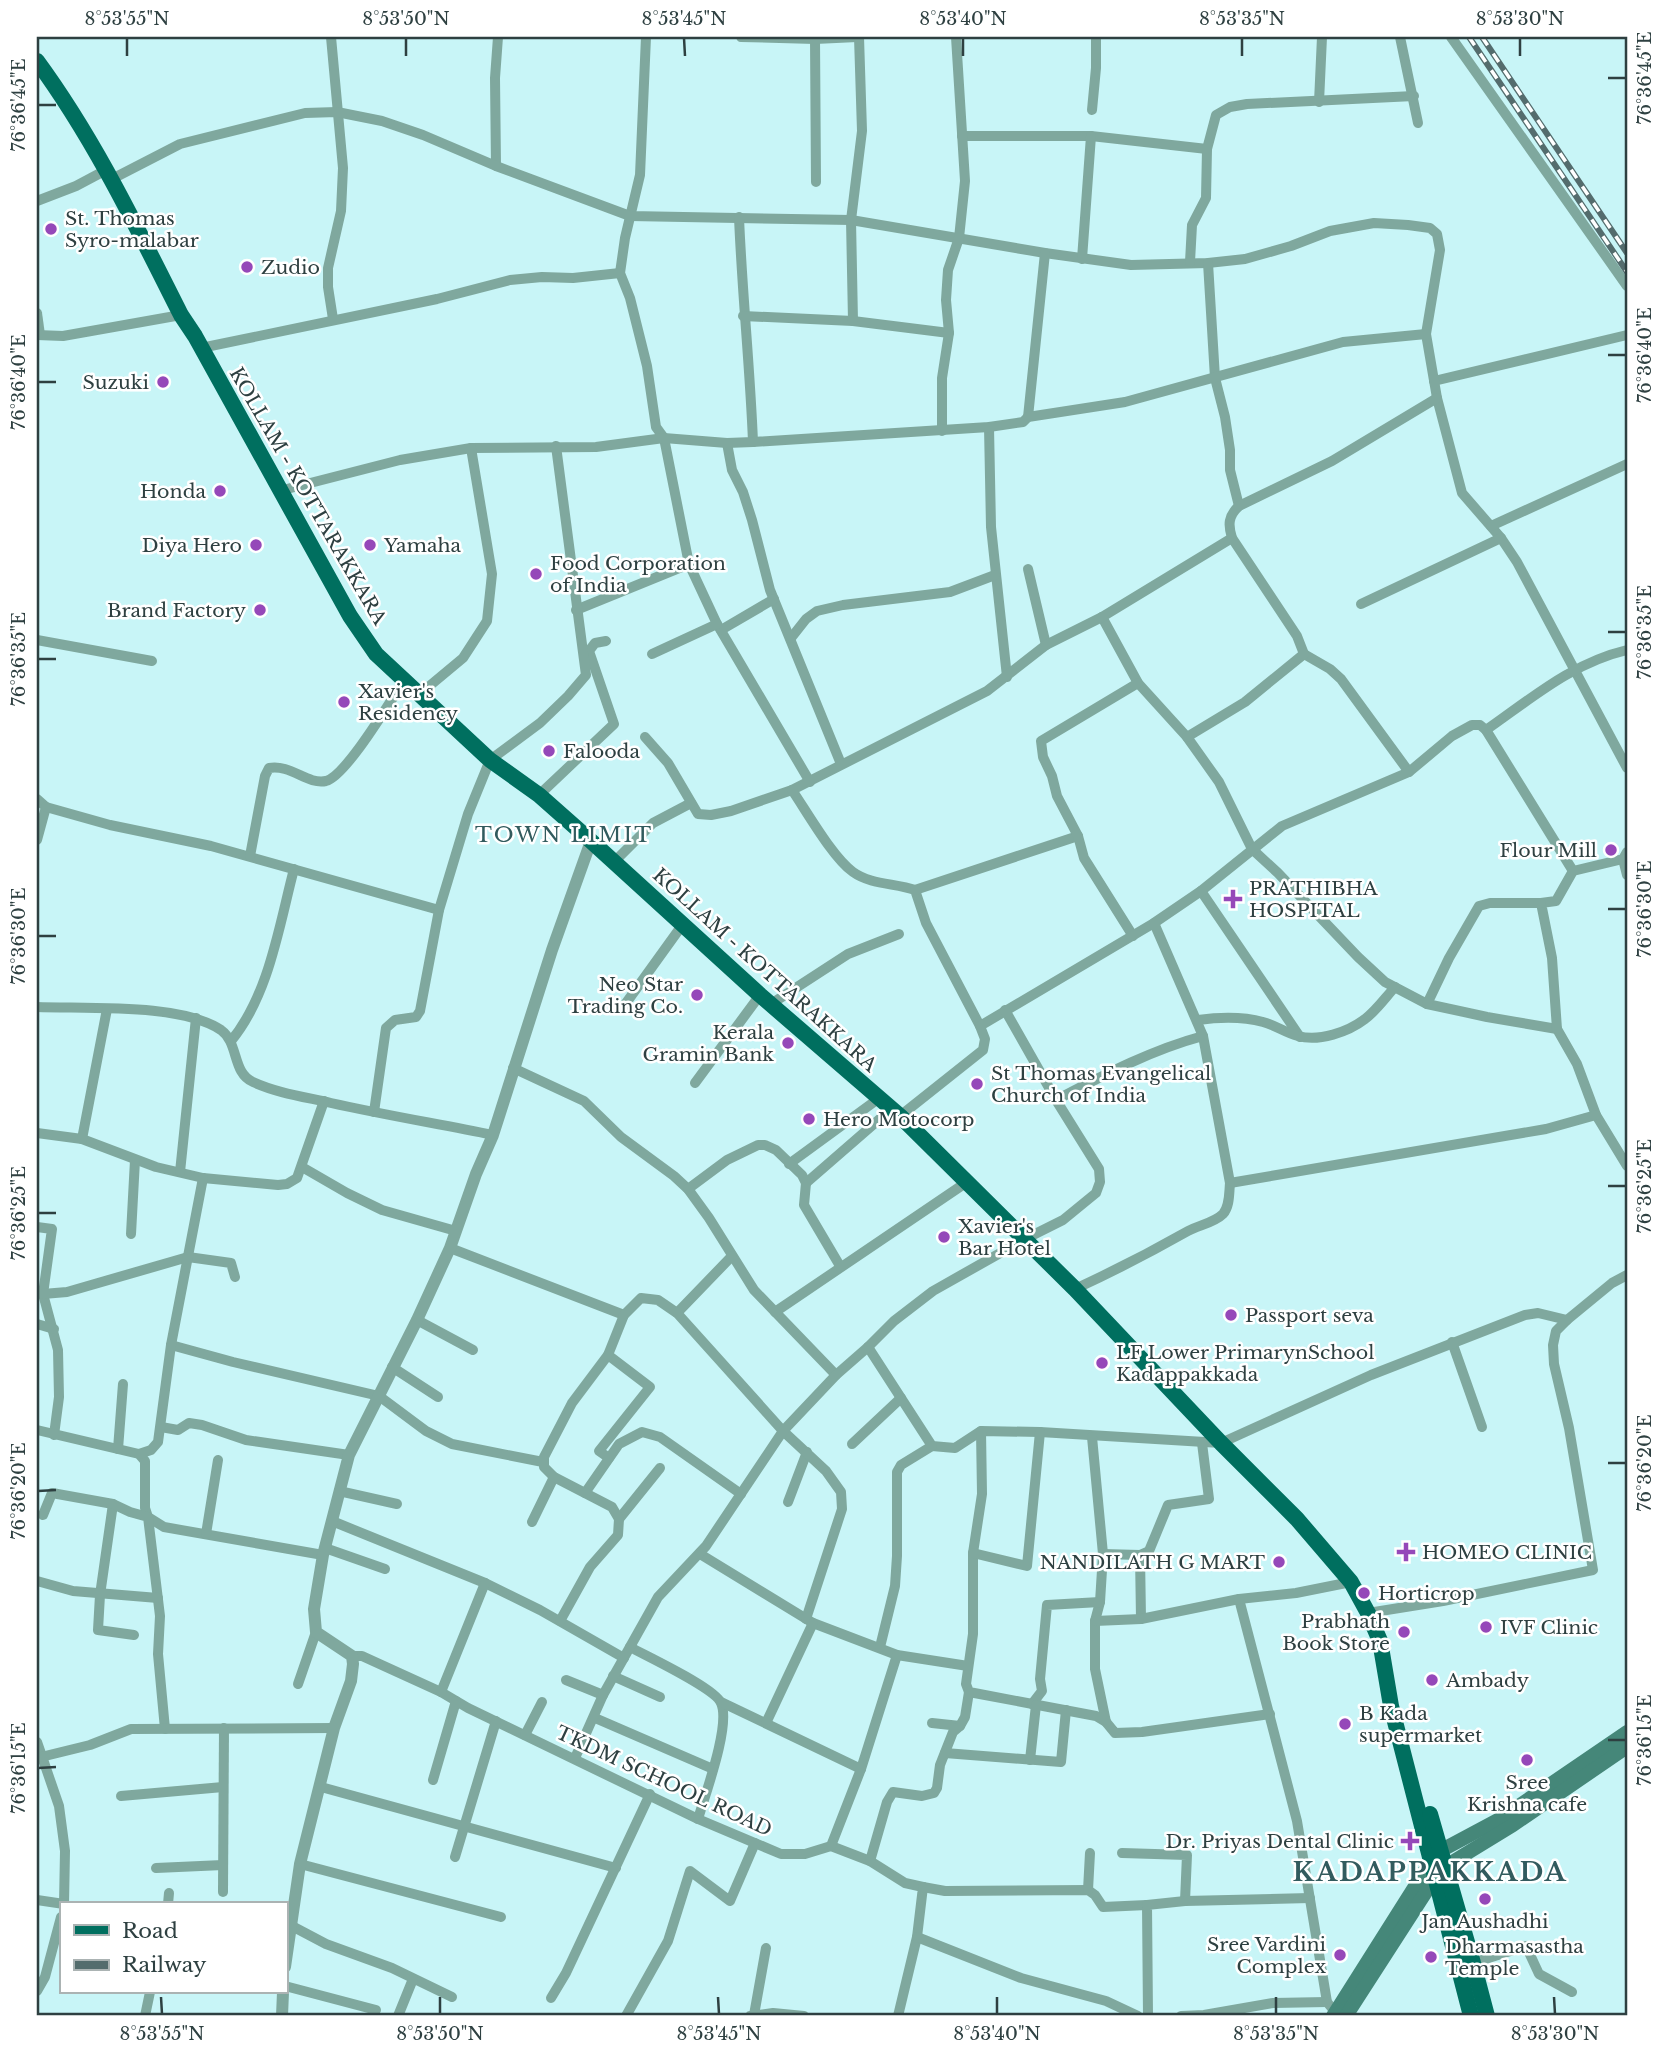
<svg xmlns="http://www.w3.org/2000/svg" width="1664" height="2053" font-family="'Libre Baskerville',serif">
<rect width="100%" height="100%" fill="#c8f5f7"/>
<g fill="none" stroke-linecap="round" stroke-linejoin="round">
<g stroke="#7fa89e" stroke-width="10">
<polyline points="331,37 343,168 341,211 328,268 328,287 333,319"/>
<polyline points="646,37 640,175 625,238 620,273 630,298 647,366 656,427 664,438 689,564 717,624 810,782"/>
<polyline points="741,37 815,39 857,37"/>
<polyline points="1400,37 1418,123"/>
<polyline points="1451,37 1627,286"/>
<polyline points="815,39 816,182"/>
<polyline points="1319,102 1322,37"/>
<polyline points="1092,110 1096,68 1096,37"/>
<polyline points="962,136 1091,136 1207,149"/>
<polyline points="496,166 495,78 498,37"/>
<polyline points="112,179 180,144 305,113 337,112 382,121 423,135 496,166 630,216 851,220 1045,253 1131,265 1208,263 1245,259 1291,246 1330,231 1374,223 1408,225 1430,228 1437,234 1440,250 1426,334"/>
<polyline points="37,201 76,186 108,169"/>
<path d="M739 217C742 292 750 367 753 442"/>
<polyline points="1082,259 1091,136"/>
<polyline points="1190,262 1192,225 1206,198 1207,149 1216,115 1230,107 1247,104 1414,96"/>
<polyline points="1208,263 1215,378 1225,417 1230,450 1230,470 1239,506"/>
<polyline points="37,313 40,335"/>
<polyline points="743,316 853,321 949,333"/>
<polyline points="853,321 851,220 862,131 859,37"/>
<polyline points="37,335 63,336 181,315"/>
<polyline points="201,348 437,299 510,280 542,277 573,278 620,273"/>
<polyline points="1434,381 1627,335"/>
<polyline points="1028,417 1045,253"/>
<polyline points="989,427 991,527 1007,677"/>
<polyline points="942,431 942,378 949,333 946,300 948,270 959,238 965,181 956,37"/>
<polyline points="727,443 732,470 743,492 752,520 770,590 841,764"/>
<polyline points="279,491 400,460 471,448 596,447 664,438 727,443 753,442 989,427 1023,422 1028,417 1125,402 1343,342 1426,334 1437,398 1462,493 1501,538 1517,562 1627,768"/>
<polyline points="1491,526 1627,464"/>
<polyline points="1028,569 1046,645"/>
<polyline points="1361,604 1501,538"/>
<polyline points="576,610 689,564"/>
<polyline points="1102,617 1138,683 1187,737 1219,782 1252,849 1278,873 1358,957 1385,982 1427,1004 1487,1017 1557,1029"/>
<polyline points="721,630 774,599"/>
<polyline points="791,638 806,619 817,611 843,605 950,592 995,575"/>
<polyline points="37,640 152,661"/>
<polyline points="652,654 717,624"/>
<polyline points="1304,654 1330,669 1341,679 1409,772"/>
<polyline points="421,693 463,658 487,621 492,574 471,448"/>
<polyline points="1486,730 1573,871"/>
<polyline points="645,737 668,763 698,814 711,815 731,811 792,790 987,691 1046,645 1102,617 1232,538"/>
<path d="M1187 737 1245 702 1304 654 1297 636 1232 538C1228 525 1228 516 1239 506L1332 461 1437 398"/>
<path d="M792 790C807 812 833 858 853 872 871 885 896 883 915 890L926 923 980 1026"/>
<polyline points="539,795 614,724 589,651 595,643 606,641"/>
<polyline points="37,799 46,807 37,840"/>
<polyline points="46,807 110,825 211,846 439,910"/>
<polyline points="1627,852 1623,859 1573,871 1556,901 1541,903 1552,958 1557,1029 1577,1064 1596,1115 1627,1166"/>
<path d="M250 856 265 776 269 768C291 764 307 785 326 781 346 776 391 700 405 679"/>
<polyline points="1623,859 1627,875"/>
<polyline points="614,862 653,823 691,803"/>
<polyline points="915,890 1078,836"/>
<polyline points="1201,891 1300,1037"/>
<polyline points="1133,936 1084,858 1078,836 1057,796 1052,776 1043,757 1041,741 1138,683"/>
<polyline points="771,1004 848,954 899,934"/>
<polyline points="1427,1004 1449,958 1479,906 1490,903 1541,903"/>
<path d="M37 1007C86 1009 181 1003 221 1030 239 1043 232 1073 253 1082 277 1093 305 1097 331 1103 385 1115 439 1124 493 1135"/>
<polyline points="621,1010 683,924"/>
<path d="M1198 1020C1220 1017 1241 1016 1263 1022 1275 1025 1286 1033 1298 1036 1319 1042 1348 1032 1365 1019 1376 1011 1385 998 1395 987"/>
<path d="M231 1041C269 995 279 926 294 869"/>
<polyline points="513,1068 584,1101 621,1137 674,1176 688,1189 709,1218 754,1290 836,1375"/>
<polyline points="695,1083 760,995"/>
<path d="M1056 1100C1104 1075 1151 1050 1203 1036"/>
<polyline points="374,1112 386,1028 395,1020 416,1017 420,1011 439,910 468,814 490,760 540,723 568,696 586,675 556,446"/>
<path d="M900 1116 983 1050 985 1039 980 1026 1154 923 1201 891 1282 826 1409 772 1452 736 1472 725H1480L1486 730C1532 698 1572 663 1627 650"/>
<polyline points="37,1133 82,1139 156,1167 203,1178 278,1185 287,1184 297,1178 324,1101"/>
<polyline points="82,1139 107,1009"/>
<polyline points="789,1164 878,1099"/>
<polyline points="302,1167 347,1193 382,1210 456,1231"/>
<polyline points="180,1172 196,1018"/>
<polyline points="806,1183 890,1110"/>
<polyline points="1230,1183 1546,1129 1596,1115"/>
<polyline points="688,1189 727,1160 758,1145 765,1145 776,1150 802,1175 806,1183 804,1205 840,1266"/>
<polyline points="37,1227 52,1229 43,1294 58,1350 59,1397 54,1435"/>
<polyline points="131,1234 135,1160"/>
<polyline points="450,1248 624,1315"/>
<path d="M1075 1289C1114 1271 1151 1252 1188 1231 1199 1225 1214 1223 1223 1214 1230 1206 1229 1193 1230 1183L1203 1036 1154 923"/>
<polyline points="43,1294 67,1292 188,1257 231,1263 235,1277"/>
<polyline points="775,1312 967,1182"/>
<polyline points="677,1313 732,1256"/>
<polyline points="417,1320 473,1350"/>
<polyline points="37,1324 54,1329"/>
<polyline points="1452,1342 1482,1427"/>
<polyline points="171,1345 233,1362 379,1396 426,1431 452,1444 543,1462"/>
<polyline points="868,1347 932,1446 955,1448 981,1431 1040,1432 1221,1443 1371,1375 1525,1315 1538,1313 1567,1320"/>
<polyline points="608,1355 650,1387 599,1451 609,1458"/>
<polyline points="392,1367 438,1397"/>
<polyline points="161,1427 178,1430 189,1423 202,1425 246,1440 349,1455"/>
<polyline points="37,1430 139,1454 145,1461 145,1508 148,1517 164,1527 323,1555"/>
<polyline points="981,1431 982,1494 973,1553 973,1634 966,1684 969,1692 1096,1716 1106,1722 1115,1733 1142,1732 1270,1714"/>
<polyline points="1092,1437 1103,1554 1100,1602 1095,1621 1095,1669 1106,1722"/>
<polyline points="852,1444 901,1398"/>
<polyline points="118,1449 123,1384"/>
<polyline points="139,1454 151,1450 158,1442 171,1345 203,1178"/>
<polyline points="339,1491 397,1504"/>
<polyline points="585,1493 619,1444 642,1432 660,1437 741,1494"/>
<polyline points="788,1502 807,1452"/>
<polyline points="113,1504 100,1595 98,1630 134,1635"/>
<polyline points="43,1515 52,1493 113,1504 130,1512 148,1517 160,1616 158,1654 165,1729"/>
<polyline points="619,1519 660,1468"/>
<polyline points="332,1521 485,1583 540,1610 624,1658"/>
<polyline points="532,1522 554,1477"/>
<polyline points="206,1534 218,1460"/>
<polyline points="325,1548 385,1569"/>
<polyline points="973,1553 1027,1566 1040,1432"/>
<polyline points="700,1554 813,1623 897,1655 968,1666"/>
<polyline points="1103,1554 1140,1555 1149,1551 1168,1505 1209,1499 1202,1443"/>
<polyline points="1140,1555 1141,1619"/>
<polyline points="37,1581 73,1591 158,1598"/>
<polyline points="1239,1599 1297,1821 1327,2002 1335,2012"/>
<polyline points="1368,1613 1443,1601 1593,1570 1569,1428 1554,1364 1553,1345 1556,1331 1567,1320 1612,1283 1627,1275"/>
<polyline points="560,1621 590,1567 618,1535 619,1519 612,1507 554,1477 544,1467 544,1457 572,1403 608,1355 624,1315 641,1298 658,1300 677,1313 783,1431 826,1471 841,1492 842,1509 806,1619"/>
<polyline points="1095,1621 1141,1619 1239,1599 1296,1593 1351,1582"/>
<path d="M630 1647C648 1657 715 1688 721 1703 731 1725 705 1795 698 1819"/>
<polyline points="880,1647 895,1586 897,1556 897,1472 901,1465 932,1446"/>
<polyline points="352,1656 362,1656 441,1692 468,1708 698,1819 781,1854 805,1854 831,1846 870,1861 905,1883 923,1887 917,1937 898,2016"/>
<polyline points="613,1676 660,1697"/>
<polyline points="566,1680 603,1695"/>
<polyline points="298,1684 316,1632"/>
<polyline points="441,1692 485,1583"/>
<polyline points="721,1702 861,1769"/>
<polyline points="1032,1704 1042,1691 1040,1679 1047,1605 1100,1602"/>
<polyline points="595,1718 713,1769"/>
<polyline points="766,1723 813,1623"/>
<polyline points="932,1723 960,1726"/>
<polyline points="525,1735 542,1702"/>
<polyline points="37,1742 59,1806 65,1851 64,1904"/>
<polyline points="945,1753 1061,1762 1066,1710"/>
<polyline points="41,1757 90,1745 131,1729 334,1728"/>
<polyline points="575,1758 603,1695 658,1597 706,1546 783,1431 836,1375 868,1347 894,1321 933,1291 1025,1239 1063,1220 1096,1193 1100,1182 1099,1169 1056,1100 1005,1010"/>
<polyline points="1030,1760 1036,1705"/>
<polyline points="433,1780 456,1701"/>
<polyline points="321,1787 616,1868"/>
<polyline points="121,1796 223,1787"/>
<polyline points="831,1846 861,1769 897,1655"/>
<polyline points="1122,1853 1187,1855 1185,1901"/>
<polyline points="455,1857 496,1721"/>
<polyline points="870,1861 887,1802 893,1792 922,1796 934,1793 937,1788 940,1765 953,1732 960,1726 965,1717 969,1692"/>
<polyline points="300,1864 501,1917"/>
<polyline points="156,1868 223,1865"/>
<polyline points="923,1887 945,1891 1088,1890 1095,1895 1103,1907 1147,1905"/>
<polyline points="1088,1890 1090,1853"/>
<polyline points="223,1892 224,1728"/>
<polyline points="37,1900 64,1904"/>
<polyline points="168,1904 169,1893"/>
<polyline points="290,1925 326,1944 392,1968 452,1997"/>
<polyline points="917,1937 1021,1978 1106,2001 1138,2016"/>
<polyline points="1473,1963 1526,1946 1539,1974 1572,1992"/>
<polyline points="285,1986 376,2010"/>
<polyline points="37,1991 45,1977 61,1917"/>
<polyline points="551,1998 566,1973 650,1794"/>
<polyline points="754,2015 766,1948"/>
<polyline points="145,2016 150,1992"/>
<polyline points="398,2016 413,1979"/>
<polyline points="626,2016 668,1941 690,1871 730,1901 755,1843"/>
<polyline points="750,2016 773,2013 804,2016"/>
<polyline points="1148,2016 1147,1905 1185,1901 1310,1898"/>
<polyline points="1181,2016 1204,2015 1273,2003 1327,2002"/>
</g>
<g stroke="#7fa89e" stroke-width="12">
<polyline points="285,1967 300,1864 334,1728 351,1681 353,1664 352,1656 316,1632 314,1609 323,1555 349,1455 417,1320 450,1248 476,1174 493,1135 552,950 591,841"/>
<polyline points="282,2016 283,1992"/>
</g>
<g stroke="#458779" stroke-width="14">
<polyline points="1333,2016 1431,1861 1440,1851 1498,1820 1627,1732"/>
<polyline points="1346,2016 1435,1878 1446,1866 1513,1825 1627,1747"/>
</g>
<g stroke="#006f5f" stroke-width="16">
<path d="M37 61C95 140 137 228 181 315L195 336 350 616 376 654 490 760 539 795 591 841 760 995 900 1116 1075 1289 1221 1443 1297 1519 1351 1582 1368 1613 1380 1641 1391 1706 1471 2016"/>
<polyline points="1430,1814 1473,1963 1487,2016"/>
</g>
<g stroke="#546c6d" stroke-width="6">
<g id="rail">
<polyline points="1469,37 1627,272"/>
<polyline points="1482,37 1627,253"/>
</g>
</g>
<use href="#rail" stroke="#fff" stroke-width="3.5" stroke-dasharray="10" stroke-linecap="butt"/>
</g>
<path fill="none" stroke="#2e4041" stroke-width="2.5" d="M127 38V56M406 38V56M684 38 685 56M963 38V56M1242 38V56M1520 38V56M1608 78H1626M38 105H56M1608 355H1626M38 382H56M1608 632H1626M38 659H56M1608 909H1626M38 936H56M1608 1186H1626M38 1213H56M1608 1463H1626M38 1491 56 1490M1608 1740H1626M38 1768 56 1767M161 1997 162 2014M440 1997V2014M718 1997 719 2014M997 1997V2014M1276 1997V2014M1554 1997 1555 2014"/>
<g fill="#9548b9" stroke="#fff" stroke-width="2.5">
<circle cx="51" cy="229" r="7"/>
<circle cx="247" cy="267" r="7"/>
<circle cx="163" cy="382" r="7"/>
<circle cx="220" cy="491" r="7"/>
<circle cx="256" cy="545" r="7"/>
<circle cx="370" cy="545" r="7"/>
<circle cx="536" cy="574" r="7"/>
<circle cx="260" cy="610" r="7"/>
<circle cx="344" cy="702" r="7"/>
<circle cx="549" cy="751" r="7"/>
<circle cx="1611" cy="850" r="7"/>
<path d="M1229.5 888.5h7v7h7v7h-7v7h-7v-7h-7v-7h7z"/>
<circle cx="697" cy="995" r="7"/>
<circle cx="788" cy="1043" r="7"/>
<circle cx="977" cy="1084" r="7"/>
<circle cx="809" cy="1119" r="7"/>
<circle cx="944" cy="1237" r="7"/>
<circle cx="1231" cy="1315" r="7"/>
<circle cx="1102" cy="1363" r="7"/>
<path d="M1402.5 1541.5h7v7h7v7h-7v7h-7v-7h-7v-7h7z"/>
<circle cx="1279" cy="1562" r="7"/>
<circle cx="1364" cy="1593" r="7"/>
<circle cx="1486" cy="1627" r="7"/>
<circle cx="1404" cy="1632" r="7"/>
<circle cx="1432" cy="1680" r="7"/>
<circle cx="1345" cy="1724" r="7"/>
<circle cx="1527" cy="1760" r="7"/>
<path d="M1406.5 1830.5h7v7h7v7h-7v7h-7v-7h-7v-7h7z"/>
<circle cx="1485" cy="1899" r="7"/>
<circle cx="1340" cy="1955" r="7"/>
<circle cx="1431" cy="1957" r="7"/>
</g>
<g text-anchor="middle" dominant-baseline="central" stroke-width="5" stroke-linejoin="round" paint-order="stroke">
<g font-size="19" fill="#2e4041" stroke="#fff" text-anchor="start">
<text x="65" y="218">St. Thomas<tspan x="65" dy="22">Syro-malabar</tspan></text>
<text x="261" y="267">Zudio</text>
<text x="149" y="382" text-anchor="end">Suzuki</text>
<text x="206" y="491" text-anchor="end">Honda</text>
<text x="242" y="545" text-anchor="end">Diya Hero</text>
<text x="384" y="545">Yamaha</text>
<text x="550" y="563">Food Corporation<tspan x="550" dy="22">of India</tspan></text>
<text x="246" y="610" text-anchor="end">Brand Factory</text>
<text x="358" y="691">Xavier's<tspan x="358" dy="22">Residency</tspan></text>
<text x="563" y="751">Falooda</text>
<text x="1597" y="850" text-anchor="end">Flour Mill</text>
<text x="1249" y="888">PRATHIBHA<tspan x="1249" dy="22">HOSPITAL</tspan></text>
<text x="683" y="984" text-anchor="end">Neo Star<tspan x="683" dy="22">Trading Co.</tspan></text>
<text x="774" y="1032" text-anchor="end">Kerala<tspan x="774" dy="22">Gramin Bank</tspan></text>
<text x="991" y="1073">St Thomas Evangelical<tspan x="991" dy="22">Church of India</tspan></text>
<text x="823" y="1119">Hero Motocorp</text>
<text x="958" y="1226">Xavier's<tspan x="958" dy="22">Bar Hotel</tspan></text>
<text x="1245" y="1315">Passport seva</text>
<text x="1116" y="1352">LF Lower PrimarynSchool<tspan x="1116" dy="22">Kadappakkada</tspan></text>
<text x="1422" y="1552">HOMEO CLINIC</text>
<text x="1265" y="1562" text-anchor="end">NANDILATH G MART</text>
<text x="1378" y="1593">Horticrop</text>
<text x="1390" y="1621" text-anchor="end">Prabhath<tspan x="1390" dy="22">Book Store</tspan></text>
<text x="1500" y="1627">IVF Clinic</text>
<text x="1446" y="1680">Ambady</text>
<text x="1359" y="1713">B Kada<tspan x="1359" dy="22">supermarket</tspan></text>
<text x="1527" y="1782" text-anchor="middle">Sree<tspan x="1527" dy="22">Krishna cafe</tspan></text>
<text x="1394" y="1841" text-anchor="end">Dr. Priyas Dental Clinic</text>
<text x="1485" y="1921" text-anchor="middle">Jan Aushadhi</text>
<text x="1326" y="1944" text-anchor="end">Sree Vardini<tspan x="1326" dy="22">Complex</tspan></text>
<text x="1445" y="1946">Dharmasastha<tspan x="1445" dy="22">Temple</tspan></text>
</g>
<g font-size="19" fill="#2e4041" stroke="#fff">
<text transform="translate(308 496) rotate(60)">KOLLAM - KOTTARAKKARA</text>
<text transform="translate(765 970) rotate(42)">KOLLAM - KOTTARAKKARA</text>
<text transform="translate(664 1781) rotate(25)">TKDM SCHOOL ROAD</text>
</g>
<g font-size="21" letter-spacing="2" fill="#325b5e" stroke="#fff">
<text x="564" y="835">TOWN LIMIT</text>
</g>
<g font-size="26" font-weight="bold" letter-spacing="2" fill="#325b5e" stroke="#fff">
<text x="1430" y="1872">KADAPPAKKADA</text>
</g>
</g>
<rect width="1664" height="2053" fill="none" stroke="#ffffff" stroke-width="77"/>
<rect x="60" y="1902" width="228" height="91" fill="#ffffff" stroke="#abb3b3" stroke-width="2"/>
<rect x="74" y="1925" width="35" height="10" fill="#006f5f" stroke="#abb3b3" stroke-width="2"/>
<text x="122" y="1938" font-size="21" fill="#2e4041">Road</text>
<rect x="74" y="1960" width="35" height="10" fill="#546c6d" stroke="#abb3b3" stroke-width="2"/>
<text x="122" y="1972" font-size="21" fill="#2e4041">Railway</text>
<rect x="38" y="38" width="1588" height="1976" fill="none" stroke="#2e4041" stroke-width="2.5"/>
<g font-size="18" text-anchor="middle" fill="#2e4041">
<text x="127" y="25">8°53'55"N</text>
<text x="406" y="25">8°53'50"N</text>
<text x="684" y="25">8°53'45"N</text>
<text x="963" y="25">8°53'40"N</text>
<text x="1242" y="25">8°53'35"N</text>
<text x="1520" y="25">8°53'30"N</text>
<text transform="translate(1645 78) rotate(-90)" y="6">76°36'45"E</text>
<text transform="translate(19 105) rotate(-90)" y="6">76°36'45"E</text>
<text transform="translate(1645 355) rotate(-90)" y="6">76°36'40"E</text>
<text transform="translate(19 382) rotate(-90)" y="6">76°36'40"E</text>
<text transform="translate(1645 632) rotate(-90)" y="6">76°36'35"E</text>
<text transform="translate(19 659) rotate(-90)" y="6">76°36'35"E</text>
<text transform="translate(1645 909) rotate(-90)" y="6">76°36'30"E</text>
<text transform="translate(19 936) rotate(-90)" y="6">76°36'30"E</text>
<text transform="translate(1645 1186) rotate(-90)" y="6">76°36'25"E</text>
<text transform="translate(19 1213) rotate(-90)" y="6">76°36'25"E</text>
<text transform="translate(1645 1463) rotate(-90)" y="6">76°36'20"E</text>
<text transform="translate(19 1491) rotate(-90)" y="6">76°36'20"E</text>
<text transform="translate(1645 1740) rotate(-90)" y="6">76°36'15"E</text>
<text transform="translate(19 1768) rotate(-90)" y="6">76°36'15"E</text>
<text x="162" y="2040">8°53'55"N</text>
<text x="440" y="2040">8°53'50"N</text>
<text x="719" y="2040">8°53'45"N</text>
<text x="997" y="2040">8°53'40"N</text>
<text x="1276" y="2040">8°53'35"N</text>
<text x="1555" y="2040">8°53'30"N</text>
</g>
</svg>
